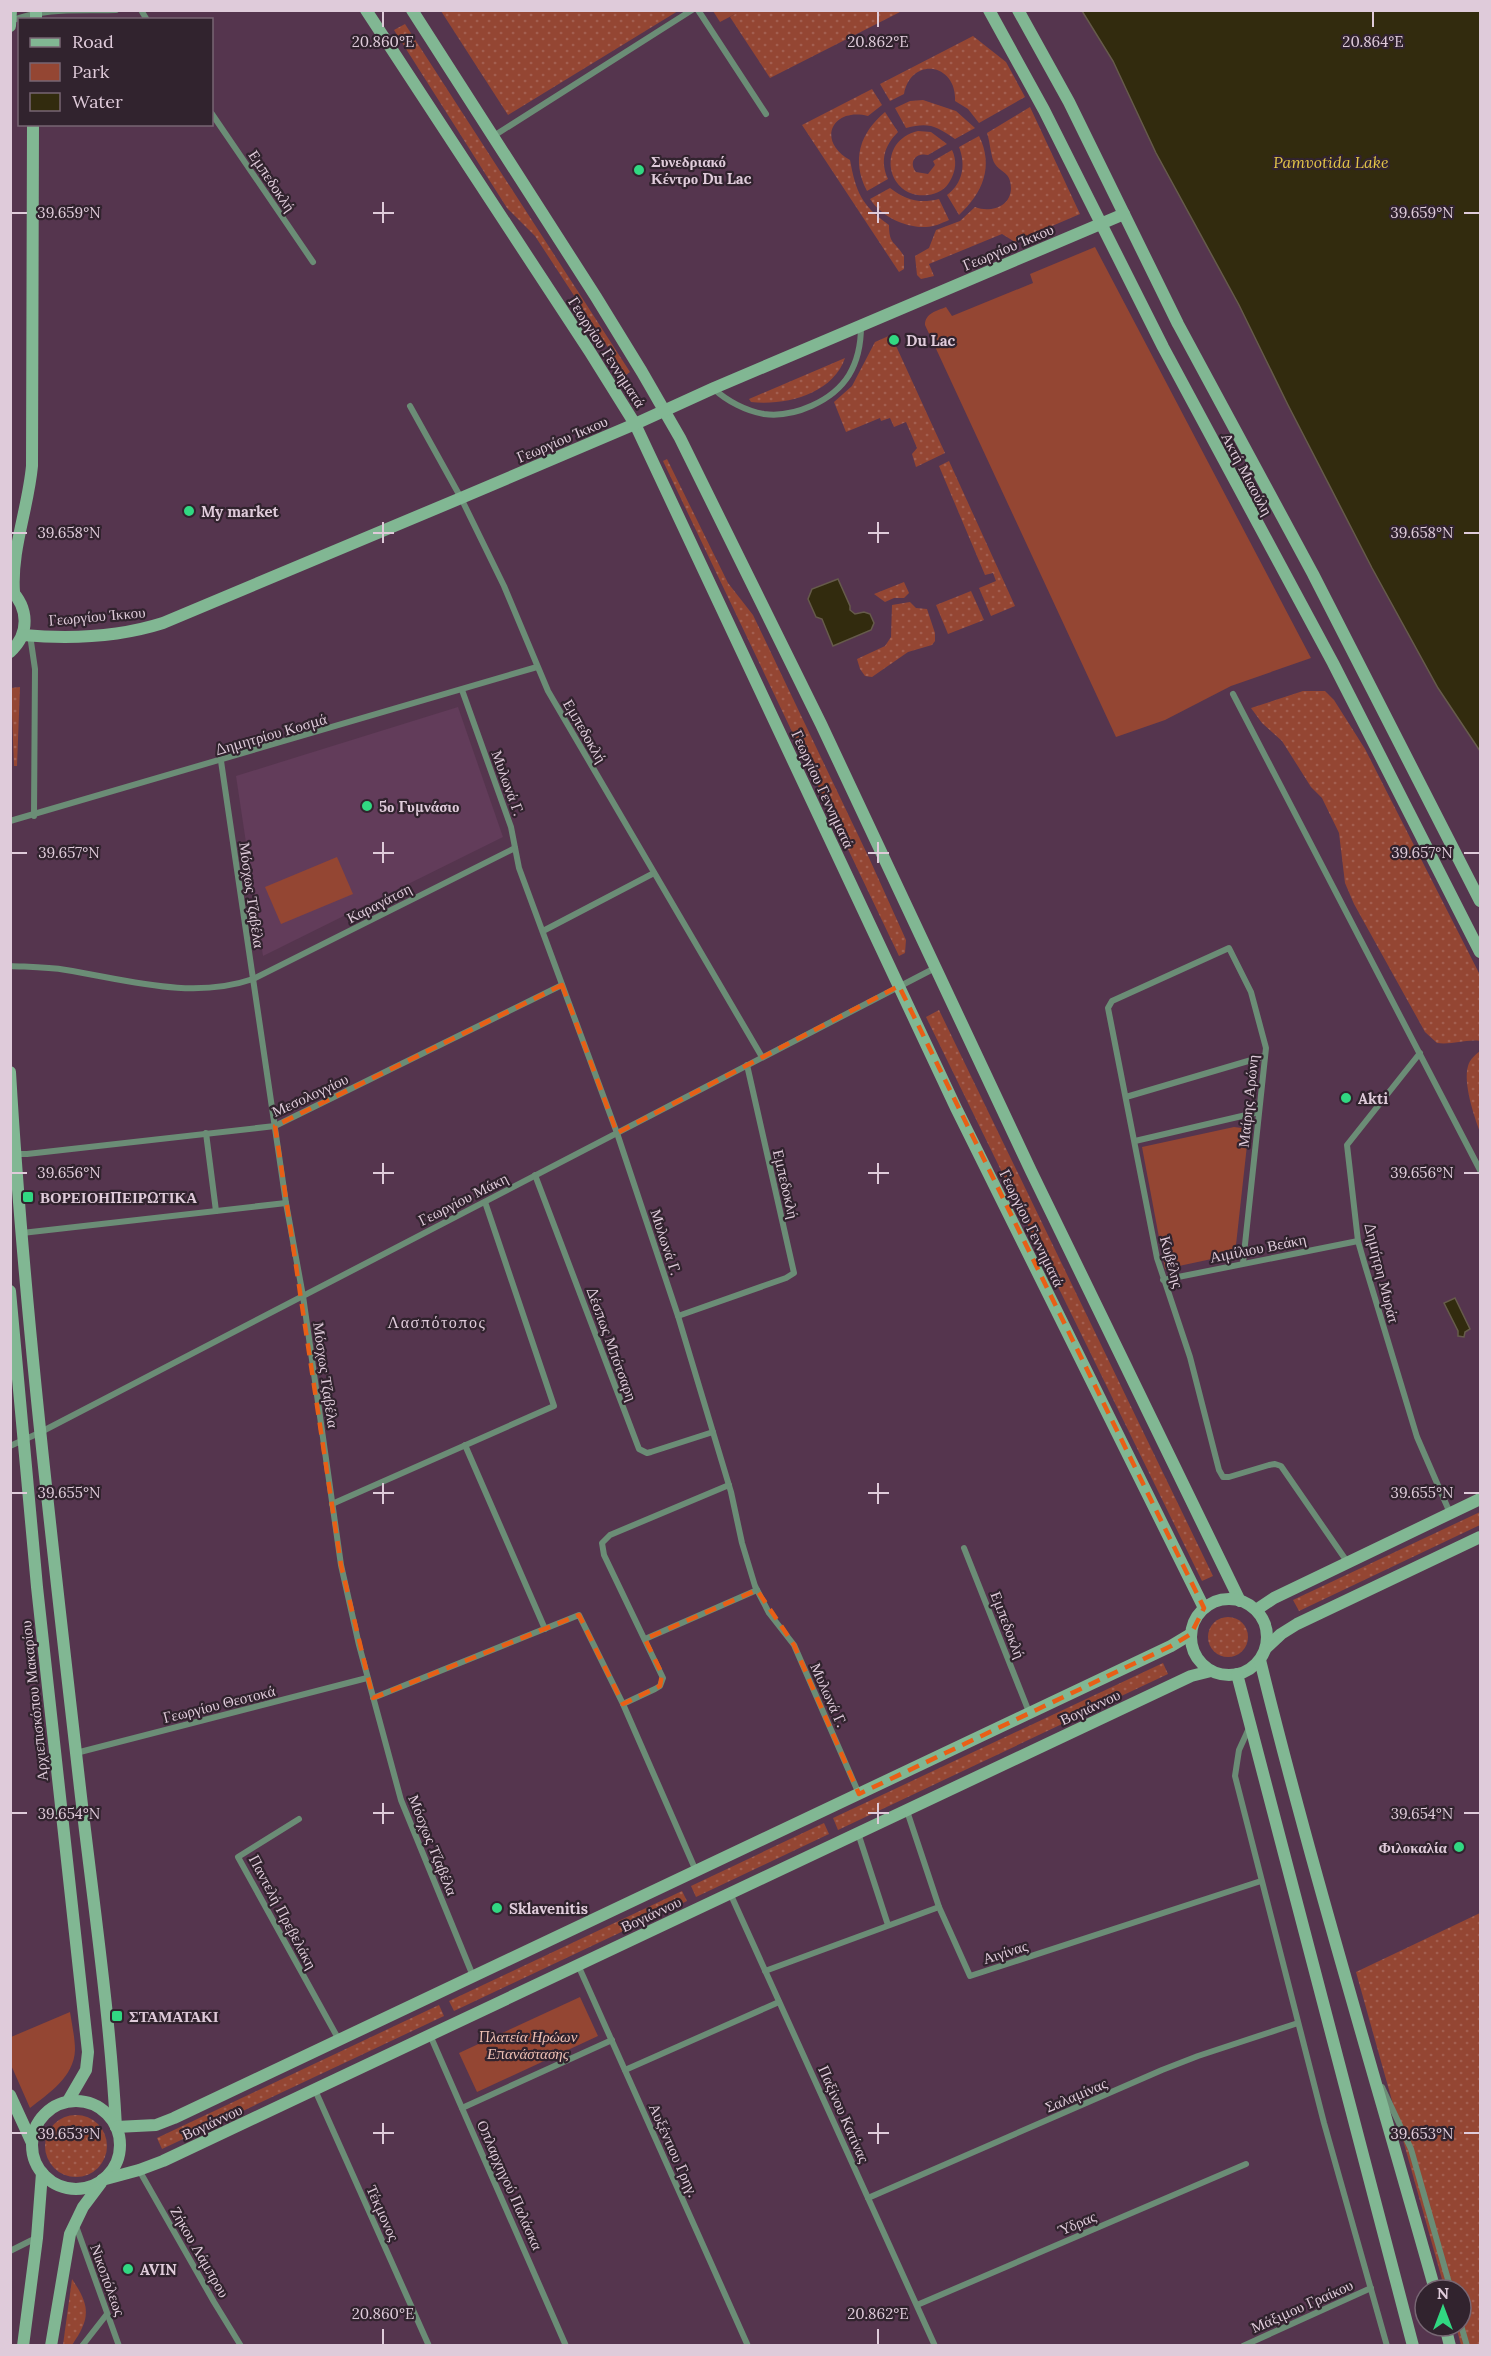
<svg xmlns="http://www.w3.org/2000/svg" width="1491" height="2356" font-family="Lora,serif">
<defs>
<pattern id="grass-dots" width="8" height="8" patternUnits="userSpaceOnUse" patternTransform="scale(1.5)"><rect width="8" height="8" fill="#944633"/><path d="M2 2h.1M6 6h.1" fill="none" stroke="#a35f50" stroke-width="1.8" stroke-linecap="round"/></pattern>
</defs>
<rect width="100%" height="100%" fill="#55354e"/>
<polygon fill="#623c5a" points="458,707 503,837 263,956 236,776"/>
<g fill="url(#grass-dots)">
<polygon points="741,10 902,11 770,78 730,17"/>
<polygon points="441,11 678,11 508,115"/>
<polygon points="405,24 630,372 626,375 535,236 507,208 394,30"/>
<path d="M973 36 1006 62 1025 97 979 123 968 109 955 101C957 63 911 56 904 94L890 101 880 84Z"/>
<path d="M872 89 882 105 868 116C832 107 816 141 850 160 856 192 861 205 889 225 889 245 895 241 904 256V269L899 272 802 125Z"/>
<path d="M923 100 956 111 975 128 955 139C936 126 929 122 906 128L895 108 910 101Z"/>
<path d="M1030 107 1080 214 1015 242 1002 234 929 264 934 276 921 279 917 275 915 256 929 248 936 230 960 221 975 207C993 214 1016 204 1010 181 1008 172 999 171 995 164 991 159 990 141 987 133Z"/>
<path d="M885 112 898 132C884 146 880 161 888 179L867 191C851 160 860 133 885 112Z"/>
<path d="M918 131 931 132 947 144 928 155C916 152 908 162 916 172L928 174 935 165 933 161 952 150C957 160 956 171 950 181 946 189 937 194 928 195 886 200 875 141 918 131Z"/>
<path d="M979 136C994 166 983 193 959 215L947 195C963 183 966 165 959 147Z"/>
<path d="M890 188C906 200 919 204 939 199L949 220C942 223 934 227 926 227 905 228 881 216 870 199Z"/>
<polygon points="891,335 945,453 916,467 912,454 917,448 906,422 894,427 890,418 881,421 880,418 846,432 834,402 852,386 875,342"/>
<path d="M845 358C833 394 785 406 751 402L749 399Z"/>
<polygon points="667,459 728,583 753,615 870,860 906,940 905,953 899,956 663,461"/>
<polygon points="949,461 1015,606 991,616 979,588 996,581 993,573 985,575 939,466"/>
<polygon points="904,582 909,593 904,598 894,598 885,602 874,594"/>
<polygon points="971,591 984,620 948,634 936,605"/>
<polygon points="910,602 916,608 927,609 935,633 935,641 932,645 908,652 872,677 865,676 860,669 857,659 885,646 891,637 892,605"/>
<polygon points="20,687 17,766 14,766 11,688"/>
<path d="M1303 691H1325L1334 700 1365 749 1480 975V1041C1466 1039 1452 1045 1437 1043L1425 1032 1354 904 1345 883 1339 833 1322 798 1311 787 1282 741 1262 723 1251 708Z"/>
<polygon points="939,1010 1213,1576 1202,1581 926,1017"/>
<path d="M1480 1051V1132C1474 1116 1463 1083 1468 1066 1470 1059 1475 1055 1480 1051Z"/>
<polygon points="1480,1512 1480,1525 1299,1611 1293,1600"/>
<circle cx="1228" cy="1637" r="20"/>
<polygon points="1163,1663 1168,1674 838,1830 833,1818"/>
<polygon points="824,1823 829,1834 696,1897 691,1886"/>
<polygon points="682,1891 687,1901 454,2011 449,2001"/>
<polygon points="1480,1913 1480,2345 1461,2345 1456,2326 1461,2326 1461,2290 1445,2290 1356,1972"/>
<polygon points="439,2005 444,2016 162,2149 157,2138"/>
<circle cx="76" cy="2146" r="31"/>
<path d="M72 2279C91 2307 90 2319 72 2345H63Z"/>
</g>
<g fill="#944633">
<polygon points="713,11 741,11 720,22"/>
<path d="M1095 247 1311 658 1231 686 1165 720 1116 737 925 325C925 313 937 311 946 307L952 316 1033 283 1030 274Z"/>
<polygon points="337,857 353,894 281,924 265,887"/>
<polygon points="1234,1127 1242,1128 1248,1136 1235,1254 1165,1269 1142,1147"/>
<polygon points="580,1997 598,2036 477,2092 459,2053"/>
<path d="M70 2012C72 2025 75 2038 75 2050 74 2077 49 2093 30 2108L11 2065V2037Z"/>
</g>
<g fill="#322b0e" stroke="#665b4b" stroke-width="1.5">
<polygon points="1082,11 1480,11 1480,751 1438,688 1372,568 1288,405 1239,305 1156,153 1113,61"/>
<polygon points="838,579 850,606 850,610 855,614 864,612 870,614 874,623 871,630 833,646 822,619 816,617 808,599 812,589"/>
<polygon points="1455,1298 1470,1329 1465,1332 1464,1337 1458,1336 1458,1331 1444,1303"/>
</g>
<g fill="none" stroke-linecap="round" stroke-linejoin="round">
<g stroke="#6b8d76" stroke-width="6">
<polyline points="141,10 147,20"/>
<polyline points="698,10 766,114"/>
<path d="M11 21C44 7 80 11 116 10"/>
<polyline points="212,114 313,262"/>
<polyline points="492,137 692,10"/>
<path d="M714 389C727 401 746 411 764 414 794 418 833 401 849 375 858 360 861 343 861 326"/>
<polyline points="410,406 461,498 504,586 548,691 762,1057"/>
<polyline points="30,635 35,669 34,816"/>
<polyline points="462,690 511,827 519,868 617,1133 678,1316 731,1492 742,1543 755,1586 769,1613 794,1645 859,1794"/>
<polyline points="1233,694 1480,1170"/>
<polyline points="221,761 286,1203 303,1296 341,1565 359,1645 401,1800 473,1976"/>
<polyline points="10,821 537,667"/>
<polyline points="543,931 654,873"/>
<path d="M10 966C29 967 48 967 66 970 127 980 192 1000 253 979L515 848"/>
<polyline points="1420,1053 1347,1145 1358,1241 1364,1262 1417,1437 1450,1513"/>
<polyline points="1126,1097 1265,1056"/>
<polyline points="206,1133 216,1211"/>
<polyline points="1135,1141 1259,1112"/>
<polyline points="14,1154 27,1154 275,1126 562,985"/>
<polyline points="535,1175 639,1449 647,1453 651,1452 713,1432"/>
<polyline points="22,1233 286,1203"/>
<polyline points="1243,1263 1266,1048 1251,992 1229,948 1112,1001 1108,1008 1157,1258 1190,1357 1219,1470 1223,1477 1229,1477 1269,1465 1275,1464 1281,1466 1348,1563"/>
<polyline points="1163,1280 1358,1241"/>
<polyline points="678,1316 786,1278 794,1273 747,1065"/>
<polyline points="465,1445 545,1629"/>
<polyline points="10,1446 39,1433 935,968"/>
<polyline points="332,1504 554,1406 485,1202"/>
<polyline points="964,1548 1029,1712"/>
<polyline points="645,1639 757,1590"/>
<polyline points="373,1698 579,1615 623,1704 696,1871"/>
<polyline points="623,1704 655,1689 660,1686 663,1678 604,1555 602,1543 610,1535 729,1485"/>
<polyline points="1250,1726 1239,1750 1235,1776 1324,2123 1387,2346"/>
<polyline points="76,1753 367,1678"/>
<polyline points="907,1811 939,1907"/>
<polyline points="299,1819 238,1857 339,2040"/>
<polyline points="858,1833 888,1925"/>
<polyline points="730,1893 935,2346"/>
<polyline points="578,1965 748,2346"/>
<polyline points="765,1971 939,1907 970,1976 1261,1881"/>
<polyline points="430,2035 566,2346"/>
<polyline points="625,2070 779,2002"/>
<polyline points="1382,2087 1411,2149 1451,2290"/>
<polyline points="315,2090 429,2346"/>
<polyline points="462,2108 612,2040"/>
<polyline points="139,2170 214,2302 241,2346"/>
<polyline points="868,2198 1162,2070 1198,2056 1298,2023"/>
<polyline points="76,2226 119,2346"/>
<polyline points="10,2251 36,2238"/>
<polyline points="917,2305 1246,2164"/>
<polyline points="1461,2325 1467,2346"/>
<polyline points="82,2346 107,2314"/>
<polyline points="1243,2346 1371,2288"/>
</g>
<g stroke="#81b793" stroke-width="12">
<polyline points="366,10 590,352 635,424 956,1108 1204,1608"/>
<polyline points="412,10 596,297 642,372 680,438 821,724 1031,1171 1240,1601"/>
<polyline points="989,10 1044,110 1163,347 1333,663 1480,952"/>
<polyline points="1018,10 1069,102 1178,324 1313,574 1480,901"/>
<polyline points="36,20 36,10"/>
<polyline points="10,26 11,10"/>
<path d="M10 589C29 608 30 634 10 652"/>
<path d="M14 592C11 550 28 509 32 466L33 124"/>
<path d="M23 635C68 639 119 637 163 623L461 498 635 424 714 388 1124 214"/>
<path d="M10 1072C24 1312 53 1550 80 1788 93 1901 110 2014 116 2127"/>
<polyline points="10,1291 37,1587 88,2052 86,2070 68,2101"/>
<circle cx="1229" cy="1637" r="38"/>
<polyline points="1256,1610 1274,1598 1480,1499"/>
<polyline points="1266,1648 1281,1634 1297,1624 1480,1537"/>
<path d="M1260 1660C1312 1871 1376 2080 1435 2290"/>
<polyline points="1237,1674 1413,2346"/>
<polyline points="10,2095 32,2143"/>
<circle cx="76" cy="2145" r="44"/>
<polyline points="116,2127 156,2125 174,2118 1171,1646 1191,1634"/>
<polyline points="102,2180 139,2170 163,2161 1191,1676 1211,1671"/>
<polyline points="1445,2326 1450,2346"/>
<polyline points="23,2346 37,2238 42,2173"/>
<polyline points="51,2346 70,2234 83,2207 101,2183"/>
</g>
</g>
<path fill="none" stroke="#e85f16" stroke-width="4.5" stroke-dasharray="12 8" stroke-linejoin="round" d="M562 985 617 1133 899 986 1204 1608 1191 1634 1171 1646 859 1794 794 1645 757 1590 645 1639 662 1674 660 1686 623 1704 579 1615 373 1698 341 1565 275 1126Z"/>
<path fill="none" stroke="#dfcbda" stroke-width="2" d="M383 12V27M878 12V27M1373 12V27M383 202V223M878 202V223M12 213H27M373 213H394M868 213H889M1464 213H1479M383 522V543M878 522V543M12 533H27M373 533H394M868 533H889M1464 533H1479M383 842V863M878 842V863M12 853H27M373 853H394M868 853H889M1464 853H1479M383 1163V1184M878 1163V1184M12 1173H27M373 1173H394M868 1173H889M1464 1173H1479M383 1483V1504M878 1483V1504M12 1493H27M373 1493H394M868 1493H889M1464 1493H1479M383 1803V1824M878 1803V1824M12 1813H27M373 1813H394M868 1813H889M1464 1813H1479M383 2123V2144M878 2123V2144M12 2133H27M373 2133H394M868 2133H889M1464 2133H1479M383 2329V2344M878 2329V2344"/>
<g fill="#31d882" stroke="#31232e" stroke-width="2">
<circle cx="639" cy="170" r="6"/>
<circle cx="894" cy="340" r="6"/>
<circle cx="189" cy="511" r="6"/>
<circle cx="367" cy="806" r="6"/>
<circle cx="1346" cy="1098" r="6"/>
<rect x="22" y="1191" width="12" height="12" rx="3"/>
<circle cx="1459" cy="1847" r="6"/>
<circle cx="497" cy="1908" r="6"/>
<rect x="111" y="2010" width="12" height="12" rx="3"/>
<circle cx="128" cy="2269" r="6"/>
</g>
<g text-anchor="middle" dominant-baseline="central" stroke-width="4.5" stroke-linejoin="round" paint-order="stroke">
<g font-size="15" font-weight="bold" fill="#dfcbda" stroke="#31232e" text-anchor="start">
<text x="651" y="161">Συνεδριακό<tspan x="651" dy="17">Κέντρο Du Lac</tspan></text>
<text x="906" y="340">Du Lac</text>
<text x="201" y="511">My market</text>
<text x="379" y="806">5ο Γυμνάσιο</text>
<text x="1358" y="1098">Akti</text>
<text x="40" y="1197">ΒΟΡΕΙΟΗΠΕΙΡΩΤΙΚΑ</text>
<text x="1447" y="1847" text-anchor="end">Φιλοκαλία</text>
<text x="509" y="1908">Sklavenitis</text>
<text x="129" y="2016">ΣΤΑΜΑΤΑΚΙ</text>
<text x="140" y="2269">AVIN</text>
</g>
<g font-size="15" fill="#dfcbda" stroke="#31232e">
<text transform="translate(272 181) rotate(56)">Εμπεδοκλή</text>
<text transform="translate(1008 247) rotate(-23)">Γεωργίου Ίκκου</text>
<text transform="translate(607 352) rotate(57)">Γεωργίου Γεννηματά</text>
<text transform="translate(562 439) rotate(-23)">Γεωργίου Ίκκου</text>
<text transform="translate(1247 474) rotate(62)">Ακτή Μιαούλη</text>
<text transform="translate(97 616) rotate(-5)">Γεωργίου Ίκκου</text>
<text transform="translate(585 731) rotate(60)">Εμπεδοκλή</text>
<text transform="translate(271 734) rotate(-16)">Δημητρίου Κοσμά</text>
<text transform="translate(508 783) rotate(70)">Μυλωνά Γ.</text>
<text transform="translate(823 789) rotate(65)">Γεωργίου Γεννηματά</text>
<text transform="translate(252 895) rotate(82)">Μόσχως Τζαβέλα</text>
<text transform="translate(379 903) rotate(-27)">Καραγάτση</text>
<text transform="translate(310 1095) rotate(-25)">Μεσολογγίου</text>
<text transform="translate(1248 1101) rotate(-84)">Μαίρης Αρώνη</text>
<text transform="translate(786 1184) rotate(77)">Εμπεδοκλή</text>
<text transform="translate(463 1199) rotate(-27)">Γεωργίου Μάκη</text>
<text transform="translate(1032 1228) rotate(64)">Γεωργίου Γεννηματά</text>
<text transform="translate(666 1242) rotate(72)">Μυλωνά Γ.</text>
<text transform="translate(1258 1248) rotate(-11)">Αιμίλιου Βεάκη</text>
<text transform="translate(1172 1262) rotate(75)">Κυβέλης</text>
<text transform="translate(1382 1273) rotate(76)">Δημήτρη Μυράτ</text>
<text transform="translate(612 1344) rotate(70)">Δέσπως Μπότσαρη</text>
<text transform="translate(326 1375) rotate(82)">Μόσχως Τζαβέλα</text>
<text transform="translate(1008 1625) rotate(69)">Εμπεδοκλή</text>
<text transform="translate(829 1695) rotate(66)">Μυλωνά Γ.</text>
<text transform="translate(34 1701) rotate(-96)">Αρχιεπισκόπου Μακαρίου</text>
<text transform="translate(219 1704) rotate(-14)">Γεωργίου Θεοτοκά</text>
<text transform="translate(1090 1707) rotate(-25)">Βογιάννου</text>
<text transform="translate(433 1845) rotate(68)">Μόσχως Τζαβέλα</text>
<text transform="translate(283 1912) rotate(62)">Παντελή Πρεβελάκη</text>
<text transform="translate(651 1914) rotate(-25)">Βογιάννου</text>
<text transform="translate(1005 1952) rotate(-18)">Αιγίνας</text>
<text transform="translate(1076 2095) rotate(-23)">Σαλαμίνας</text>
<text transform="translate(844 2114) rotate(66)">Παξίνου Κατίνας</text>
<text transform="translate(212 2122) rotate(-25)">Βογιάννου</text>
<text transform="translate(674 2150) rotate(66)">Αυξέντιου Γρηγ.</text>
<text transform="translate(510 2185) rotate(66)">Οπλαρχηγού Παλάσκα</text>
<text transform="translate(383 2213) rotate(66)">Τέκμονος</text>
<text transform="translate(1077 2223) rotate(-23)">Ύδρας</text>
<text transform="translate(200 2252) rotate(60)">Ζήκου Λάμπρου</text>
<text transform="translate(108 2280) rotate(70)">Νικοπόλεως</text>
<text transform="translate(1302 2306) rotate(-24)">Μάξιμου Γραίκου</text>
</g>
<g font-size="15" font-style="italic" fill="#efc0b4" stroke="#31232e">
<text x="528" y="2036">Πλατεία Ηρώων<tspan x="528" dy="17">Επανάστασης</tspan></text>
</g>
<g font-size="16" font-style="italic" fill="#e3c448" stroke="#31232e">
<text x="1331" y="162">Pamvotida Lake</text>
</g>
<g font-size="16" letter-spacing="1.5" fill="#dfcbda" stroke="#31232e">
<text x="437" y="1322">Λασπότοπος</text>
</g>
</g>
<g font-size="15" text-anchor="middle" fill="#dfcbda" stroke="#31232e" stroke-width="4.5" stroke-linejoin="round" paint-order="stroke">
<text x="383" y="47">20.860°E</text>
<text x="878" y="47">20.862°E</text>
<text x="1373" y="47">20.864°E</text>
<text x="69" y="218">39.659°N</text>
<text x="1422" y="218">39.659°N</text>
<text x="69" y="538">39.658°N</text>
<text x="1422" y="538">39.658°N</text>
<text x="69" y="858">39.657°N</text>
<text x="1422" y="858">39.657°N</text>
<text x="69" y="1178">39.656°N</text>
<text x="1422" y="1178">39.656°N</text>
<text x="69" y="1498">39.655°N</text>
<text x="1422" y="1498">39.655°N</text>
<text x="69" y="1819">39.654°N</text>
<text x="1422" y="1819">39.654°N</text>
<text x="69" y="2139">39.653°N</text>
<text x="1422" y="2139">39.653°N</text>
<text x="383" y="2319">20.860°E</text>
<text x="878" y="2319">20.862°E</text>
</g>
<rect width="1491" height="2356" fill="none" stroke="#dfcbda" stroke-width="24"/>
<rect x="18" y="18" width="195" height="108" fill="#31232e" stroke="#776673" stroke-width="1.5"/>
<rect x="30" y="38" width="30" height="9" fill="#81b793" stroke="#776673" stroke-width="1.5"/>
<text x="72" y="48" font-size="18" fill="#dfcbda">Road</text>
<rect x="30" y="63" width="30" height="18" fill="#944633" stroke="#776673" stroke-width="1.5"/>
<text x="72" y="78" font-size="18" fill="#dfcbda">Park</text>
<rect x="30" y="93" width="30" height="18" fill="#322b0e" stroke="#776673" stroke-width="1.5"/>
<text x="72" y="108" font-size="18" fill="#dfcbda">Water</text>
<g transform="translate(1443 2308)"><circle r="28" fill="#31232e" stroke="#776673" stroke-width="1.5"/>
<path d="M0-4.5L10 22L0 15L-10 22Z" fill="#31d882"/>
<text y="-9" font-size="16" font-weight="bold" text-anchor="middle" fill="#dfcbda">N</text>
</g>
</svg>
